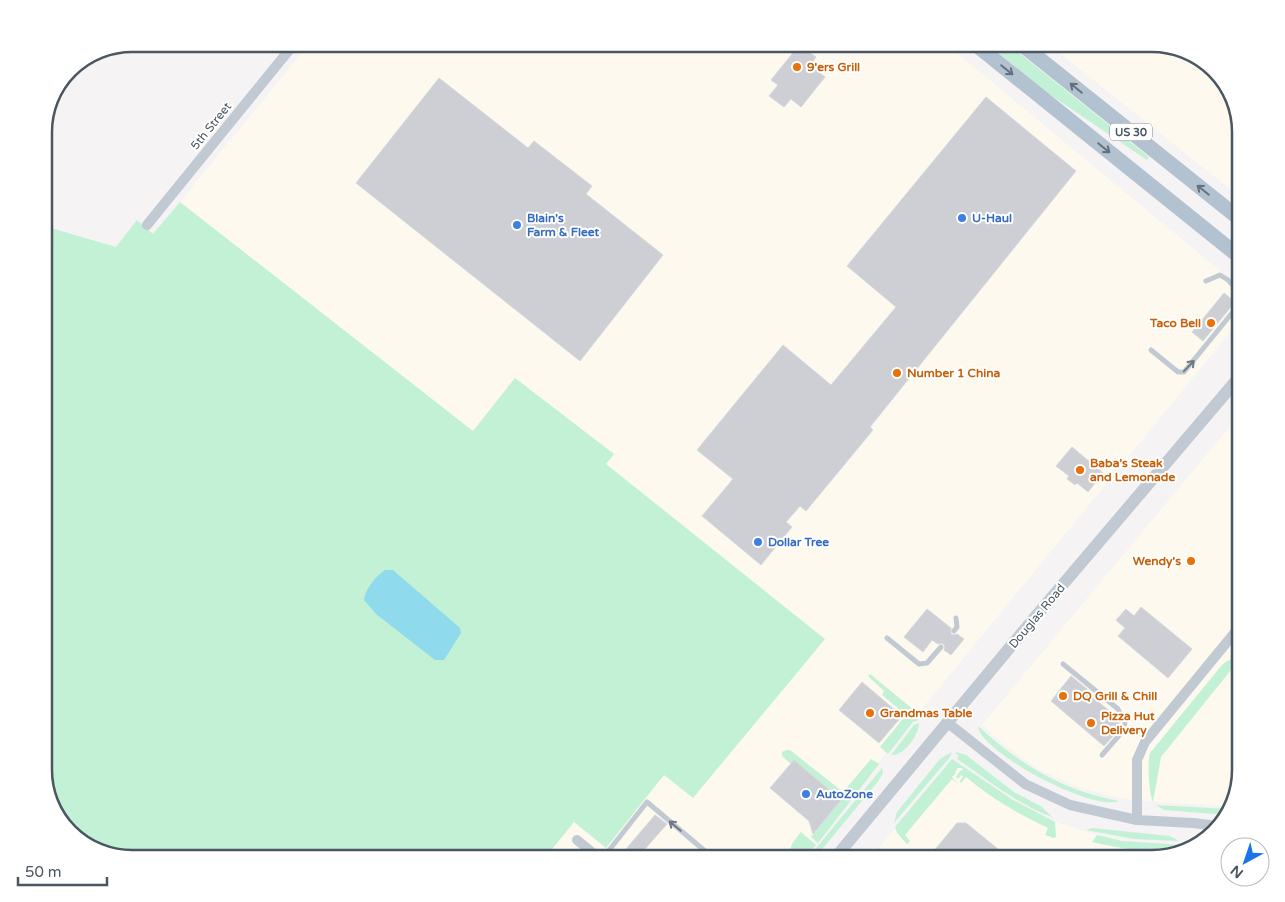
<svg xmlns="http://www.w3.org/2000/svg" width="1285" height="902" font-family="'Varela Round',sans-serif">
<rect width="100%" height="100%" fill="#f5f3f3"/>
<g fill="#fdf9ef">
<polygon points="309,44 946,44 1241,288 1241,319 800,858 545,858 574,821 606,847 664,774 693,798 606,464 614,454 515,378 473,432 180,202"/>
<polygon points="1048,44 1153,44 1202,59 1230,88 1241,132 1241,198"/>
<polygon points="1241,413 1241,770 1230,806 1158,802 1117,798 1075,786 1038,769 1003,744 982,725"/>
<polygon points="952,760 1003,796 1052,821 1120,842 1196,847 1153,858 870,858"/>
</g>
<g fill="#c3f1d5">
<polygon points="988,44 1008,44 1149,157 1147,160 1046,92"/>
<polygon points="180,202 473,431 515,378 614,454 606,464 825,639 693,798 664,775 606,848 574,822 545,858 132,858 83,843 55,814 44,775 44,226 116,247 137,220 153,234"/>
<path d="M1232 659 1239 660 1161 757 1153 802C1149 794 1147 762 1150 753L1222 665 1227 661Z"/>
<polygon points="870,674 914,710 918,720 913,722 888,754 880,747 906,715 882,695 884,691 868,676"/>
<path d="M919 723C919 735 904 756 891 755L914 725Z"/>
<path d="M978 726C1019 764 1063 791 1119 801 1093 812 980 752 978 726Z"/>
<polygon points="786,750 790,750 843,792 871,759 879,764 818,843 811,837 841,800 794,760 791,764 782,756 782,752"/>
<polygon points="952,752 950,757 894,823 897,812 940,759"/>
<path d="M956 752 966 755 1014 792 1042 807 1052 817C1017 804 988 780 957 759L959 755 955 754Z"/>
<path d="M952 759 1013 800 1055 822 1056 837 1054 838 1045 835 1048 828C1018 814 991 798 966 777L961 783 960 781 963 776 962 775 958 779 956 777 960 771 963 770 962 768H957V771H955L956 773 952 777 958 784 952 779 905 835 910 841 907 844 897 833 895 827Z"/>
<polygon points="882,768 883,773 879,780 815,858 808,858"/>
<polygon points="1156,805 1229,809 1227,815 1164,810"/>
<polygon points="1092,828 1170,836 1179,841 1134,839 1086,830"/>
<polygon points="801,832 816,845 805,858 795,858 790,849 793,842"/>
<path d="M1097 835 1122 841 1181 845 1182 851C1161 856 1114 847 1092 842Z"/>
<polygon points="879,848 886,851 895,858 869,858"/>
</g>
<path fill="#90daee" d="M385 570H393L460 628 461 633 444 660H435L376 614 364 600C365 589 376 576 385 570Z"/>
<g fill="#cdcfd5" stroke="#d7d9de">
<polygon points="800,44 807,44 813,49 810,53 816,57 810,65 825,77 801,107 791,99 784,107 769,96 778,85 771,80"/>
<polygon points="439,78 528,148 534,141 592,186 586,194 663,255 580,361 356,183"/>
<polygon points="986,97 1076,171 870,427 873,430 806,511 800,506 786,522 792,527 761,565 702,516 733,479 697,450 783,345 831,385 896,307 847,266"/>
<polygon points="1224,293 1235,302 1203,341 1192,332"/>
<polygon points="1072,447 1103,473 1088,492 1077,483 1075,485 1067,479 1069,476 1056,466"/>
<polygon points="1141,607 1192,649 1168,678 1118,636 1125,628 1116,620 1126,609 1134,616"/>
<polygon points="927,609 951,628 951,634 954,635 957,634 964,639 951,655 944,650 945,646 942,643 938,644 932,640 923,652 904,637"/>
<polygon points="1071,676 1093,694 1091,696 1118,718 1120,722 1112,733 1114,735 1104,746 1051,701"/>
<polygon points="862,682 902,716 879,743 839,710"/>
<polygon points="794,760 841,800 813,834 809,821 770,788"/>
<polygon points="655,815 667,824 637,858 626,849"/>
<polygon points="957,823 966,823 1009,858 928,858"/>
</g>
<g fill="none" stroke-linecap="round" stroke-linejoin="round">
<g stroke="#c1cad2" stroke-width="5">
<polyline points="1206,281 1220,275 1228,280 1241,294"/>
<polyline points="1151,350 1178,372 1184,372 1241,302"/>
<polyline points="954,631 957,627 956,618"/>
<polyline points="887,638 919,664 927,663 941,647"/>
<polyline points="1063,664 1118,709 1125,723 1122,732 1102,755"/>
<polyline points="603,858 647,802 705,851 699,858"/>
</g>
<g stroke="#c1cad2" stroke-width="10">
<polyline points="147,225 294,44"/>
<polyline points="948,723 1025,784 1070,805 1137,820 1193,823 1218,826"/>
<polyline points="1137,820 1137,760 1145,742 1241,625"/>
<polyline points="577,840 599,858"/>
</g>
<polyline stroke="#c1cad2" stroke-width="12" points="835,858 1036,616 1241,375"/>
<g stroke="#b3c2d1" stroke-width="15">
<polyline points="975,44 1241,258"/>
<polyline points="1021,44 1241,220"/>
</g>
</g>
<defs><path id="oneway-shaft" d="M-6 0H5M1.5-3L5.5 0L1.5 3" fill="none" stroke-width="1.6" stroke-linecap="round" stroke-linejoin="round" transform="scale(1.25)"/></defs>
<g stroke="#64717d">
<use href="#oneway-shaft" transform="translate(1007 70) rotate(39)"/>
<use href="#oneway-shaft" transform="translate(1076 88) rotate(-141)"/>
<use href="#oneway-shaft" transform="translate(1104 148) rotate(39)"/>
<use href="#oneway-shaft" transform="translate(1203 190) rotate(-141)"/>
</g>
<g stroke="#6e7983">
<use href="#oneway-shaft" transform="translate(1189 366) rotate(-46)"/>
<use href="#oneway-shaft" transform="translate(675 826) rotate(-140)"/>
</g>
<g fill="#e8710a" stroke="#fff" stroke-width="2">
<circle cx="797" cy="67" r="5"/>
<circle cx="1211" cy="323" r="5"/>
<circle cx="897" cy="373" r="5"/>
<circle cx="1080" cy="470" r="5"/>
<circle cx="1191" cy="561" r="5"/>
<circle cx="1063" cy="696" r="5"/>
<circle cx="870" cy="713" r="5"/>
<circle cx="1091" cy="723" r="5"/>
</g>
<g fill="#3f7fe0" stroke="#fff" stroke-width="2">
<circle cx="962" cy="218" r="5"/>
<circle cx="517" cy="225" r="5"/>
<circle cx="758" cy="542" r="5"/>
<circle cx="806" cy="794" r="5"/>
</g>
<g text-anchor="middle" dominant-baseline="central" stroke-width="4" stroke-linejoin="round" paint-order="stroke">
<rect fill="#fff" stroke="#808990" stroke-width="1" x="1110" y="123.5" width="42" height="17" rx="4"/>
<g font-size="11" font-weight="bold" fill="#4a5661">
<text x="1131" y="132">US 30</text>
</g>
<g font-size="12" font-weight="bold" fill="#c56008" stroke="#fff" text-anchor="start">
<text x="807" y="67">9'ers Grill</text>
<text x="1201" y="323" text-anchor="end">Taco Bell</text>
<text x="907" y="373">Number 1 China</text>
<text x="1090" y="463">Baba's Steak<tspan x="1090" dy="14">and Lemonade</tspan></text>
<text x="1181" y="561" text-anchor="end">Wendy's</text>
<text x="1073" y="696">DQ Grill &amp; Chill</text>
<text x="880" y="713">Grandmas Table</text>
<text x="1101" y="716">Pizza Hut<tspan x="1101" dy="14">Delivery</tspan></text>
</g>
<g font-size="12" fill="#4a5661" stroke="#fff">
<text transform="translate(211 126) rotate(-51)">5th Street</text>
<text transform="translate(1037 616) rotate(-50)">Douglas Road</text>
</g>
<g font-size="12" font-weight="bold" fill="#366cbe" stroke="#fff" text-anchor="start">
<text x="527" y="218">Blain's<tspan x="527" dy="14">Farm &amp; Fleet</tspan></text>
<text x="972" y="218">U-Haul</text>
<text x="768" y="542">Dollar Tree</text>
<text x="816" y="794">AutoZone</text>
</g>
</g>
<path d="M0 0H1285V902H0ZM132 52H1152A80 80 0 0 1 1232 132V770A80 80 0 0 1 1152 850H132A80 80 0 0 1 52 770V132A80 80 0 0 1 132 52Z" fill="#fff" fill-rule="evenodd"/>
<path fill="none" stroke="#4a5661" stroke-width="2.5" d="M132 52H1152A80 80 0 0 1 1232 132V770A80 80 0 0 1 1152 850H132A80 80 0 0 1 52 770V132A80 80 0 0 1 132 52Z"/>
<g transform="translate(1245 862) rotate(220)"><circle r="24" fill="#ffffff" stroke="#b7bbc0"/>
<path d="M0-4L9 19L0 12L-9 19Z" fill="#1a73e8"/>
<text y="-8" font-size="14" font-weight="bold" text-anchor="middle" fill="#4a5661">N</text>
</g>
<path d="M18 877v8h89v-8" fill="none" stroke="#4a5661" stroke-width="2.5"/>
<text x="25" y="877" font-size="15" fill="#4a5661" stroke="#ffffff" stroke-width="4" paint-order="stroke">50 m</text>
</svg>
